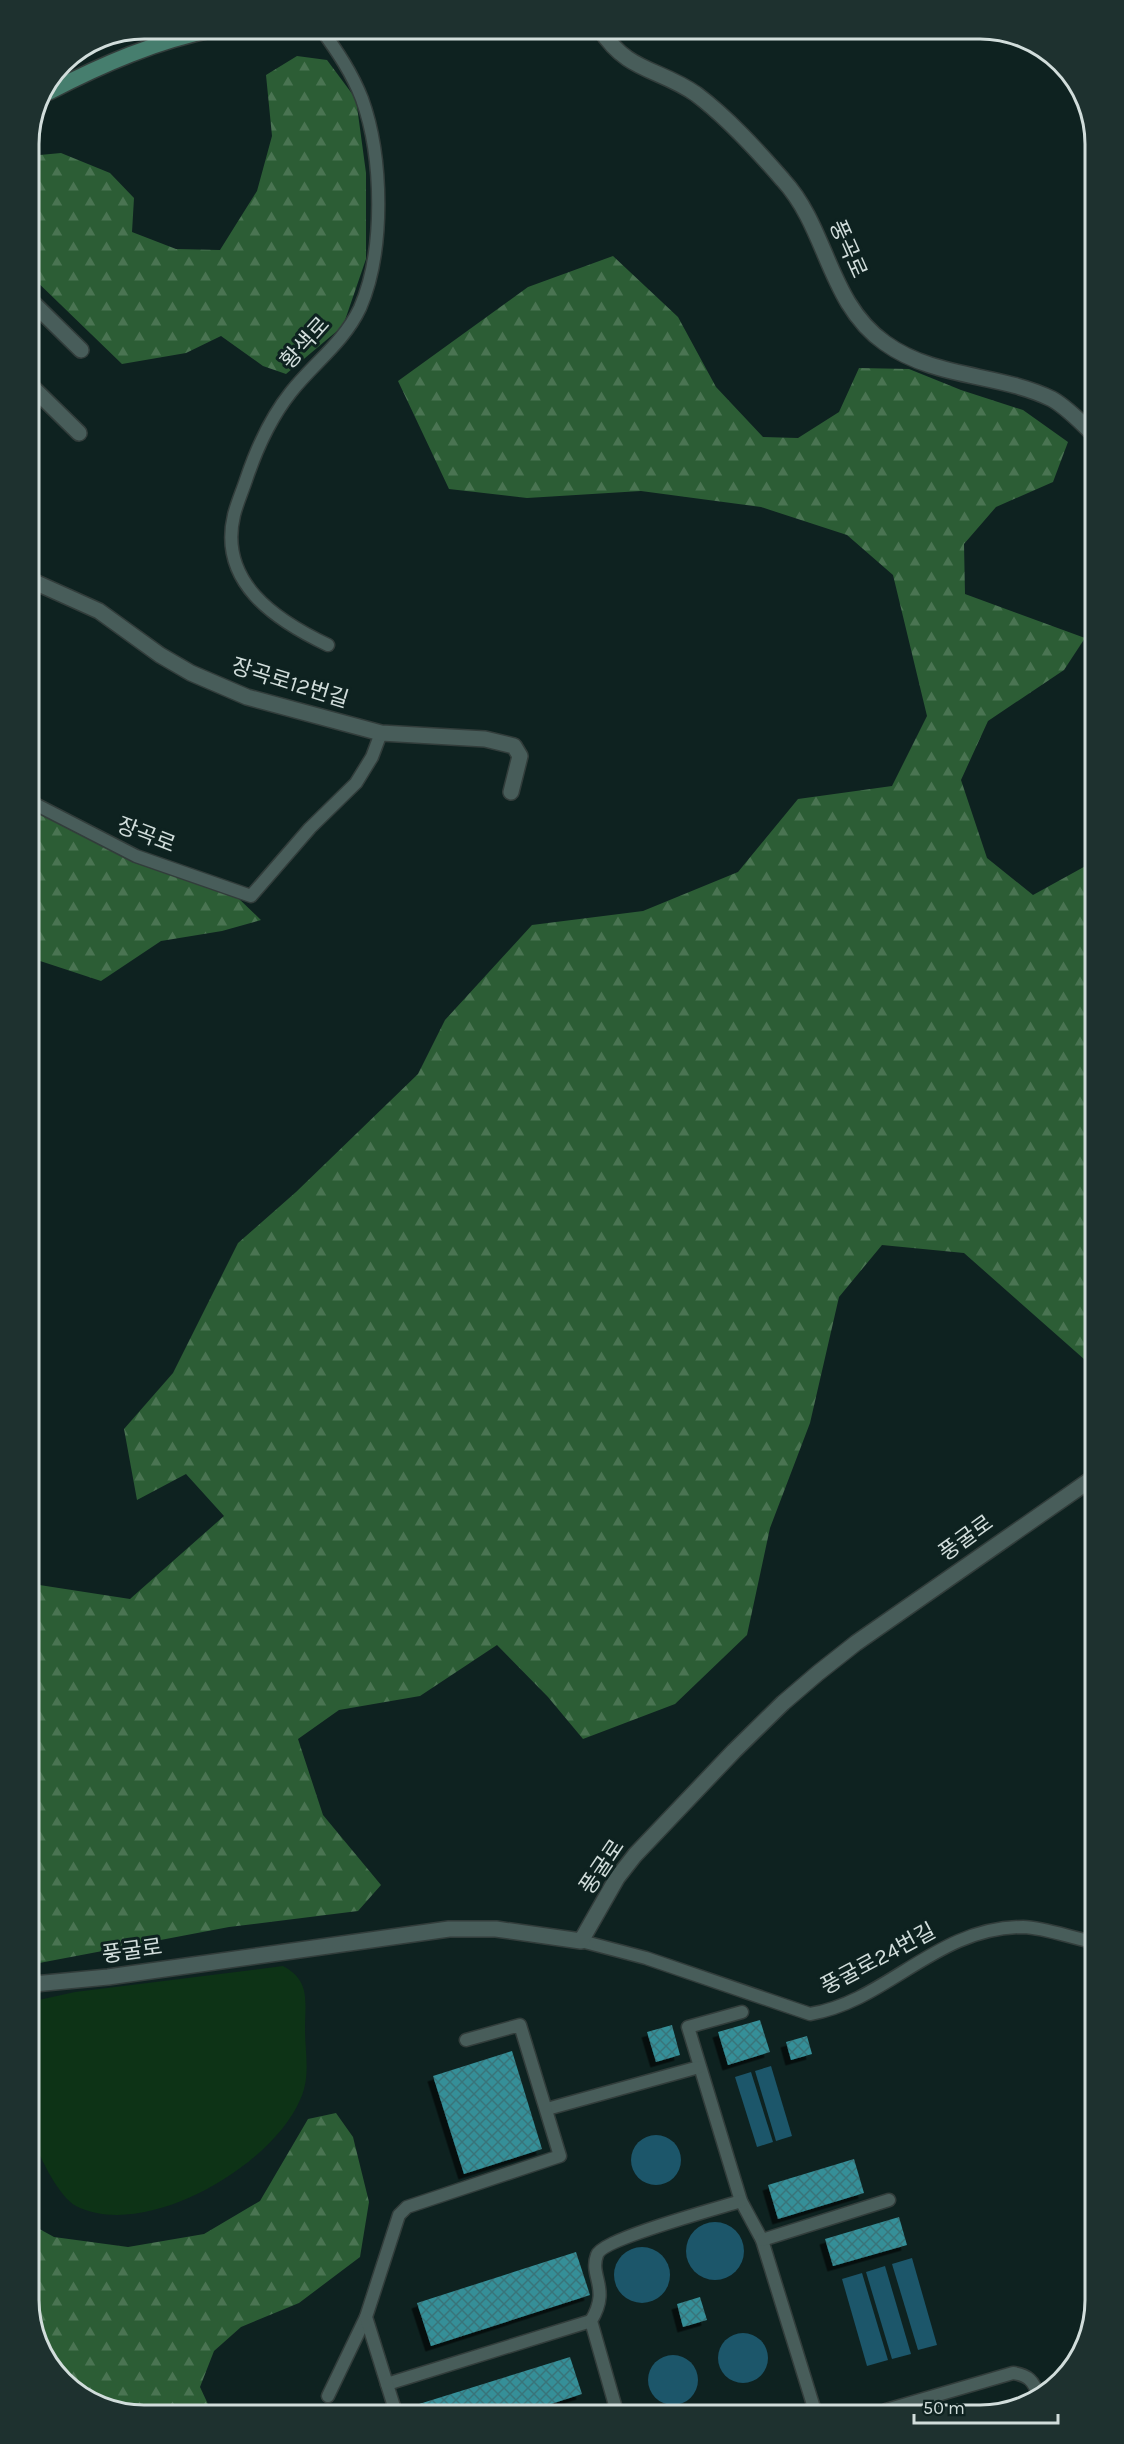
<svg xmlns="http://www.w3.org/2000/svg" width="1124" height="2444" font-family="Karla,'Noto Sans KR',sans-serif">
<defs>
<pattern id="forest-firs" width="22" height="20" patternUnits="userSpaceOnUse" patternTransform="scale(1.5)"><rect width="22" height="20" fill="#2c5d35"/><path d="M5 1l3.5 6h-7zM16 11l3.5 6h-7z" fill="#4a7452"/></pattern>
<pattern id="building-cross-hatch" width="8" height="8" patternUnits="userSpaceOnUse" patternTransform="scale(1.5)"><rect width="8" height="8" fill="#368f98"/><path d="M0 0l8 8M0 8l8-8" fill="none" stroke="#39747a"/></pattern>
<filter id="shadow"><feDropShadow dx="-5.5" dy="5.5" stdDeviation="0" flood-color="#0009"/></filter>
</defs>
<rect width="100%" height="100%" fill="#0e2220"/>
<path fill="#0d3316" d="M283 1966C311 1981 305 2001 305 2029 305 2053 311 2077 300 2100 272 2166 145 2241 76 2206 59 2197 41 2159 34 2142V2001L75 1992Z"/>
<g fill="url(#forest-firs)">
<polygon points="297,56 327,60 356,99 366,173 366,259 343,326 286,374 263,366 221,336 186,353 122,364 29,274 29,156 61,153 110,173 134,198 132,232 176,249 220,250 257,191 272,136 266,75"/>
<polygon points="613,256 678,317 716,387 763,437 798,438 839,412 859,368 909,369 961,390 1023,410 1068,442 1053,482 996,507 964,544 965,594 1085,638 1064,670 988,721 961,780 987,858 1033,895 1091,863 1093,1367 964,1253 882,1245 839,1297 810,1423 770,1528 747,1635 675,1704 583,1739 548,1697 497,1645 420,1696 339,1710 298,1739 323,1815 381,1885 358,1911 229,1927 34,1964 33,1584 130,1599 224,1516 186,1474 137,1500 124,1429 173,1373 238,1243 296,1192 418,1074 445,1020 532,925 643,911 738,872 798,799 892,786 927,716 893,575 847,535 761,507 641,491 527,498 449,489 398,381 528,287"/>
<polygon points="31,809 135,863 236,896 261,920 222,931 161,941 101,981 31,958"/>
<polygon points="336,2113 353,2137 369,2202 360,2257 299,2303 241,2327 214,2351 200,2387 213,2415 136,2415 73,2392 35,2338 34,2226 54,2237 128,2247 204,2234 260,2201 308,2119"/>
</g>
<g fill="#1c566a">
<polygon points="771,2066 792,2136 776,2141 755,2071"/>
<polygon points="751,2072 773,2142 757,2147 735,2077"/>
<circle cx="656" cy="2160" r="25"/>
<circle cx="715" cy="2251" r="29"/>
<circle cx="642" cy="2275" r="28"/>
<polygon points="912,2258 937,2345 918,2350 892,2264"/>
<polygon points="885,2266 911,2354 892,2359 866,2272"/>
<polygon points="862,2273 888,2360 867,2366 842,2279"/>
<circle cx="743" cy="2358" r="25"/>
<circle cx="673" cy="2380" r="25"/>
</g>
<g fill="url(#building-cross-hatch)" filter="url(#shadow)">
<polygon points="760,2020 770,2052 728,2065 718,2032"/>
<polygon points="672,2025 680,2055 656,2062 647,2032"/>
<polygon points="807,2036 812,2054 791,2060 786,2042"/>
<polygon points="512,2051 542,2149 464,2174 433,2076"/>
<polygon points="854,2159 864,2193 778,2219 768,2185"/>
<polygon points="899,2217 907,2245 833,2266 825,2239"/>
<polygon points="576,2252 590,2295 431,2346 417,2303"/>
<polygon points="700,2297 707,2320 683,2327 677,2304"/>
<polygon points="570,2357 582,2394 523,2413 404,2413 403,2409"/>
</g>
<g fill="none" stroke-linecap="round" stroke-linejoin="round">
<g stroke="#323d3b" stroke-width="15">
<g id="lane">
<path d="M321 29C337 51 352 73 362 99 383 157 385 251 360 308 344 342 314 363 291 392 271 417 256 450 246 480 242 492 237 503 234 515 218 582 275 620 328 645"/>
<polyline points="31,802 136,856 251,896 310,828 356,783 372,757 381,733"/>
<path d="M581 1941 646 1958 810 2014C888 2001 936 1927 1023 1927 1047 1928 1071 1938 1094 1942"/>
<polyline points="742,2012 688,2027 741,2201 762,2240 815,2411"/>
<polyline points="547,2109 699,2067"/>
<polyline points="762,2240 889,2200"/>
<polyline points="387,2384 591,2321"/>
<polyline points="328,2396 366,2317"/>
<path d="M886 2410 1013 2373C1028 2375 1034 2381 1038 2395"/>
<path d="M617 2412 591 2321C611 2288 589 2277 597 2255 602 2239 719 2208 741 2201"/>
<polyline points="396,2413 366,2317 399,2215 407,2207 560,2156 520,2025 466,2040"/>
</g>
</g>
<g stroke="#323d3b" stroke-width="18">
<g id="street">
<path d="M600 29C627 72 659 68 696 94 728 118 757 150 783 180 828 229 828 303 885 343 935 379 999 373 1052 399 1066 407 1079 420 1090 431"/>
<polyline points="29,299 81,350"/>
<polyline points="29,384 79,433"/>
<polyline points="30,580 99,611 160,655 191,673 247,697 381,733 485,739 514,746 520,756 511,792"/>
<polyline points="34,1984 108,1977 449,1929 496,1929 581,1941 617,1878 635,1855 734,1751 783,1703 818,1673 856,1643 1093,1478"/>
</g>
</g>
<g stroke="#323d3b" stroke-width="18">
<path id="secondary" d="M49 92C103 64 156 41 216 29"/>
</g>
<use href="#lane" stroke="#485d5a" stroke-width="12"/>
<use href="#street" stroke="#485d5a" stroke-width="15"/>
<use href="#secondary" stroke="#467e6e" stroke-width="15"/>
</g>
<g text-anchor="middle" dominant-baseline="central" stroke-width="6" stroke-linejoin="round" paint-order="stroke">
<g font-size="22" fill="#d1dddb" stroke="#0e2220">
<text transform="translate(848 249) rotate(66)">풍곡로</text>
<text transform="translate(305 343) rotate(-48)">황색로</text>
<text transform="translate(290 683) rotate(17)">장곡로12번길</text>
<text transform="translate(146 835) rotate(21)">장곡로</text>
<text transform="translate(966 1538) rotate(-36)">풍굴로</text>
<text transform="translate(602 1867) rotate(-56)">풍굴로</text>
<text transform="translate(132 1951) rotate(-8)">풍굴로</text>
<text transform="translate(878 1959) rotate(-28)">풍굴로24번길</text>
</g>
</g>
<path d="M0 0H1124V2444H0ZM144 39H980A105 105 0 0 1 1085 144V2300A105 105 0 0 1 980 2405H144A105 105 0 0 1 39 2300V144A105 105 0 0 1 144 39Z" fill="#1e312f" fill-rule="evenodd"/>
<path fill="none" stroke="#d1dddb" stroke-width="3" d="M144 39H980A105 105 0 0 1 1085 144V2300A105 105 0 0 1 980 2405H144A105 105 0 0 1 39 2300V144A105 105 0 0 1 144 39Z"/>
<path d="M914 2414v9h144v-9" fill="none" stroke="#d1dddb" stroke-width="3"/>
<text x="923" y="2414" font-size="18" fill="#d1dddb" stroke="#0e2220" stroke-width="4.5" paint-order="stroke">50 m</text>
</svg>
